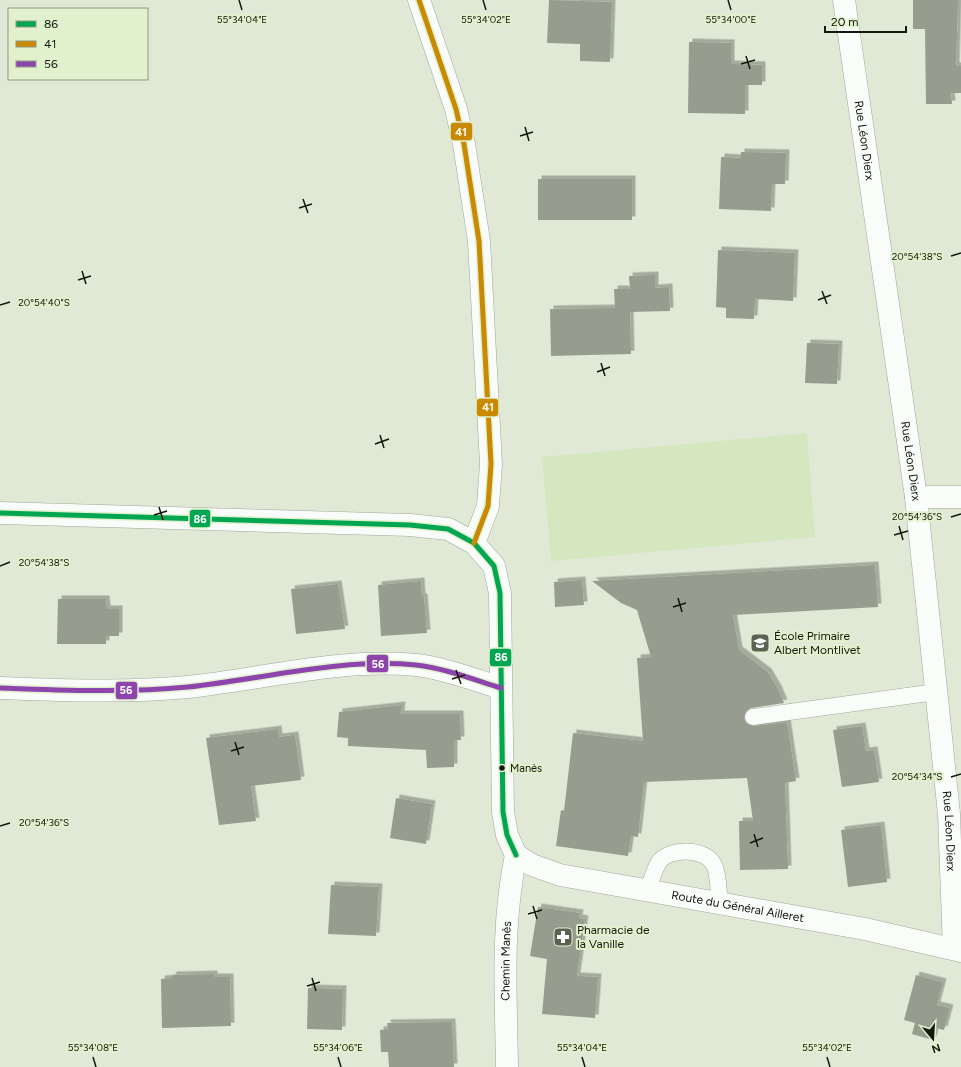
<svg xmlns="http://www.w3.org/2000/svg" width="961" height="1067" font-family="Figtree,sans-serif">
<defs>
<filter id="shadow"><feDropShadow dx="3.5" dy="-3.5" stdDeviation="0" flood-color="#0004"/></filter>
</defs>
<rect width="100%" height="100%" fill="#e0e9d6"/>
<polygon fill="#d5e7bf" points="807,433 815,537 551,561 542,457"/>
<g fill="#969c8e" filter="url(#shadow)">
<polygon points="549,0 612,2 610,62 580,61 580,44 547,43"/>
<polygon points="913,0 958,0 956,66 961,66 961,93 951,93 952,104 926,104 925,29 913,29"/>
<polygon points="689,42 731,43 731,64 762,65 762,85 745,85 745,114 688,113"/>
<polygon points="741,152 786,153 785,184 772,184 771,211 719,209 721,157 741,158"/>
<rect x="538" y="179" width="94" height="41"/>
<polygon points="718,250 795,253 793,301 755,299 754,319 726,318 726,308 716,307"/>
<polygon points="655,275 655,288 669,287 670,311 630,312 631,354 551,356 550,309 615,308 614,289 630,289 629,276"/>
<polygon points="807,343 839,344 837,384 805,383"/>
<polygon points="875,565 878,607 733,615 739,650 768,672 778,689 784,703 751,708 747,710 744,718 746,723 754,726 787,722 796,781 785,783 788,869 740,870 739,821 753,821 747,778 644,782 638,837 631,836 628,856 556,846 561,810 564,811 573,733 643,741 637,658 651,657 637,610 621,603 592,581"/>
<polygon points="582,580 584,605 555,607 554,582"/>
<polygon points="421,581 422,597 424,597 427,633 381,636 378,585"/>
<polygon points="338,584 345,629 296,634 291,589"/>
<polygon points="58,599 106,599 107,609 119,609 119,636 106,636 106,644 57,644"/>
<polygon points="402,705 401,714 460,714 461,740 454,740 454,767 427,768 426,750 348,746 348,738 337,737 339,712"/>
<polygon points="862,726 866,751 874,750 879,782 842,787 833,730"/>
<polygon points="278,729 279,737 295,735 301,780 251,786 256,821 219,825 206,738"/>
<polygon points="396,798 432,804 426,844 390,838"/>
<polygon points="881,825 887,882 848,887 841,830"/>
<polygon points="331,885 379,887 376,936 328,934"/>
<polygon points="538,907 580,913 579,918 585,919 577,976 598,977 595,1018 542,1014 547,959 530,956"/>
<polygon points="214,974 214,977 230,977 231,1026 162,1028 161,979 172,978 173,975"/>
<polygon points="916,975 943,982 937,1005 950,1008 944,1030 936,1028 933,1040 912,1034 915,1023 904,1020"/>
<polygon points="308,988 343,989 342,1030 307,1029"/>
<polygon points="452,1022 454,1067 389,1067 388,1052 381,1052 380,1030 388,1029 387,1023"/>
</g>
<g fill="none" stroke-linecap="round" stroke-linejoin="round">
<g stroke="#a0a798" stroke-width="17">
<g id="lane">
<polyline points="753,717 936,692"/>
<path d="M647 891C651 882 654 870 659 862 670 847 706 848 714 865 719 875 718 891 720 902"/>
</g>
</g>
<g stroke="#a0a798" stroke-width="23">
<g id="street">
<polyline points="419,0 456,109 464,144 479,241 491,464 488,506 474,543"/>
<path id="s1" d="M844 0 916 497 949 814 954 949"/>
<polyline points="916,497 961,497"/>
<path d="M0 688C63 690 125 693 188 687 263 679 340 658 416 665 444 668 475 680 501 688"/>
</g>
</g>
<g stroke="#a0a798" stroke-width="23">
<g id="secondary">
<polyline points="0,513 410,525 448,529 474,543 494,566 500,593 503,812 507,835 516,855"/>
<path id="s2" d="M516 855 532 865 560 875 865 929 961 951"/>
<path id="s3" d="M507 1067C506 994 501 927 516 855"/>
</g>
</g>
<use href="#lane" stroke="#fafcf9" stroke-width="16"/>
<use href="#street" stroke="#fafcf9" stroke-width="22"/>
<use href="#secondary" stroke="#fafcf9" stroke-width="22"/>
<g stroke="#e1f1ce" stroke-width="8">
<polyline id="bus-1" points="0,513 410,525 448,529 474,543 494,566 500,593 503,812 507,835 516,855"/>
</g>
<g stroke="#e1f1ce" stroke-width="8">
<polyline id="bus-2" points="419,0 456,109 464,144 479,241 491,464 488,506 474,543"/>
</g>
<g stroke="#e1f1ce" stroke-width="8">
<path id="bus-3" d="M0 688C63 690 125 693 188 687 263 679 340 658 416 665 444 668 475 680 501 688"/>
</g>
<use href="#bus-1" stroke="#00a651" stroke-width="5"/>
<use href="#bus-2" stroke="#c98a02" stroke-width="5"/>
<use href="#bus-3" stroke="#8e44ad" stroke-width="5"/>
</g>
<path fill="none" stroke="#13180c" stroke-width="1.5" d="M239 0 242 10M483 0 486 10M728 0 731 10M746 56 750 69M741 64 755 60M525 127 529 141M520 136 533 132M303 199 308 213M299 208 312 204M951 256 961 253M82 271 86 284M78 280 91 276M822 291 827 304M818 300 831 295M0 305 10 302M601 363 605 376M597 372 610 367M380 435 384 448M375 444 389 439M159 507 163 520M154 515 167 511M951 517 961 514M899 526 903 540M894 535 908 531M0 566 10 562M678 598 682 612M673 607 686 603M456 670 461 684M452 679 465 675M235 742 239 755M231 751 244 747M951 777 961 774M0 826 10 823M754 834 758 847M750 843 763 838M533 906 537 919M528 914 542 910M312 978 316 991M307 986 320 982M93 1057 96 1067M338 1057 341 1067M582 1057 585 1067M827 1057 830 1067"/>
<defs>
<g id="school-square" transform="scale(1)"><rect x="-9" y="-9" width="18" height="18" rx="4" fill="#5b6153" stroke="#e1f1ce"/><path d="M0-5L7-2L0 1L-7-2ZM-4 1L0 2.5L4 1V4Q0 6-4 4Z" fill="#fff"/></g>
<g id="pharmacy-square" transform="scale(1)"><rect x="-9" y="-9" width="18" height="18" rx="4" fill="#5b6153" stroke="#e1f1ce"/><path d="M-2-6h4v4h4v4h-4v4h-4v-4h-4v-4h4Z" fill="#fff"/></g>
</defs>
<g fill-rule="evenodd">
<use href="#school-square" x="760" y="643"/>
<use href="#pharmacy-square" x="563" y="937"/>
</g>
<circle fill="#13180c" stroke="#e1f1ce" stroke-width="1.5" cx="502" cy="768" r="3.5"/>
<g text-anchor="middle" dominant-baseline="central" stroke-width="4" stroke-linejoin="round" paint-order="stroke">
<g font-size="11" fill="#13180c" stroke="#e1f1ce" text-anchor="start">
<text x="510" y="768">Manès</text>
</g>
<g font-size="12" fill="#13180c" stroke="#e1f1ce">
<text stroke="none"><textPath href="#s1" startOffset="142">Rue Léon Dierx</textPath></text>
<text stroke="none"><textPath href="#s1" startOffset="466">Rue Léon Dierx</textPath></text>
<text stroke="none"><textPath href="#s1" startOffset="838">Rue Léon Dierx</textPath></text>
<text stroke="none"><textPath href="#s2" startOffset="229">Route du Général Ailleret</textPath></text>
<text stroke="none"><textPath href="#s3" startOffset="106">Chemin Manès</textPath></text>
</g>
<g font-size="12" fill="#13180c" stroke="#e1f1ce" text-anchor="start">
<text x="774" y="636">École Primaire<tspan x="774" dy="14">Albert Montlivet</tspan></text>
<text x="577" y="930">Pharmacie de<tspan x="577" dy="14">la Vanille</tspan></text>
</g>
</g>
<g font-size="10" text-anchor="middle" fill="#13180c" stroke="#e1f1ce" stroke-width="4" stroke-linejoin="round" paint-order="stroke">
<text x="242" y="23">55°34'04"E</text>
<text x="486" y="23">55°34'02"E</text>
<text x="731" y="23">55°34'00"E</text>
<text x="917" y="260">20°54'38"S</text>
<text x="44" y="306">20°54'40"S</text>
<text x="917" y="520">20°54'36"S</text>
<text x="44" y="566">20°54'38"S</text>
<text x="917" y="780">20°54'34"S</text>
<text x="44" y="826">20°54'36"S</text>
<text x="93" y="1051">55°34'08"E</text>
<text x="338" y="1051">55°34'06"E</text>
<text x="582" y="1051">55°34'04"E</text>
<text x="827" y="1051">55°34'02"E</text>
</g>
<g stroke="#e1f1ce" stroke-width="1.5">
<rect x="450" y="122" width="23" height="19" rx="4" fill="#c98a02"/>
<rect x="476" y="398" width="23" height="19" rx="4" fill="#c98a02"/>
<rect x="189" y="509" width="22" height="19" rx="4" fill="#00a651"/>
<rect x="489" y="648" width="23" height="19" rx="4" fill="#00a651"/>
<rect x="366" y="654" width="23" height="19" rx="4" fill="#8e44ad"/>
<rect x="115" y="681" width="23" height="19" rx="4" fill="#8e44ad"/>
</g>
<g font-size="11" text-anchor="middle" font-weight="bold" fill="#fff">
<text x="461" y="136">41</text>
<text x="488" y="411">41</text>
<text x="200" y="523">86</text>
<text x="501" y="661">86</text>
<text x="378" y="668">56</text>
<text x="126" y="694">56</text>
</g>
<rect x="8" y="8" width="140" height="72" fill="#e1f1ce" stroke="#8f9a80"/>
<rect x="16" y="21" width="20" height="6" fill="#00a651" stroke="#8f9a80"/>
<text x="44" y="28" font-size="12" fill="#13180c">86</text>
<rect x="16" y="41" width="20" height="6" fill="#c98a02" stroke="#8f9a80"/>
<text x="44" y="48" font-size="12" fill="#13180c">41</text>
<rect x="16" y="61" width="20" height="6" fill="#8e44ad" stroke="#8f9a80"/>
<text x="44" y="68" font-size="12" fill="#13180c">56</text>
<g transform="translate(933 1039) rotate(162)" stroke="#e1f1ce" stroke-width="3" paint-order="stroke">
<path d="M0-3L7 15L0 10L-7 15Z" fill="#13180c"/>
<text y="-6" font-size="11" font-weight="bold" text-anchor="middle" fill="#13180c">N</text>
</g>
<path d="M825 26v6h81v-6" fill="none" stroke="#13180c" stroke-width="2"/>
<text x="831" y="26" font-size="12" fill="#13180c" stroke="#e1f1ce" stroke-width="3" paint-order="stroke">20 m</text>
</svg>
